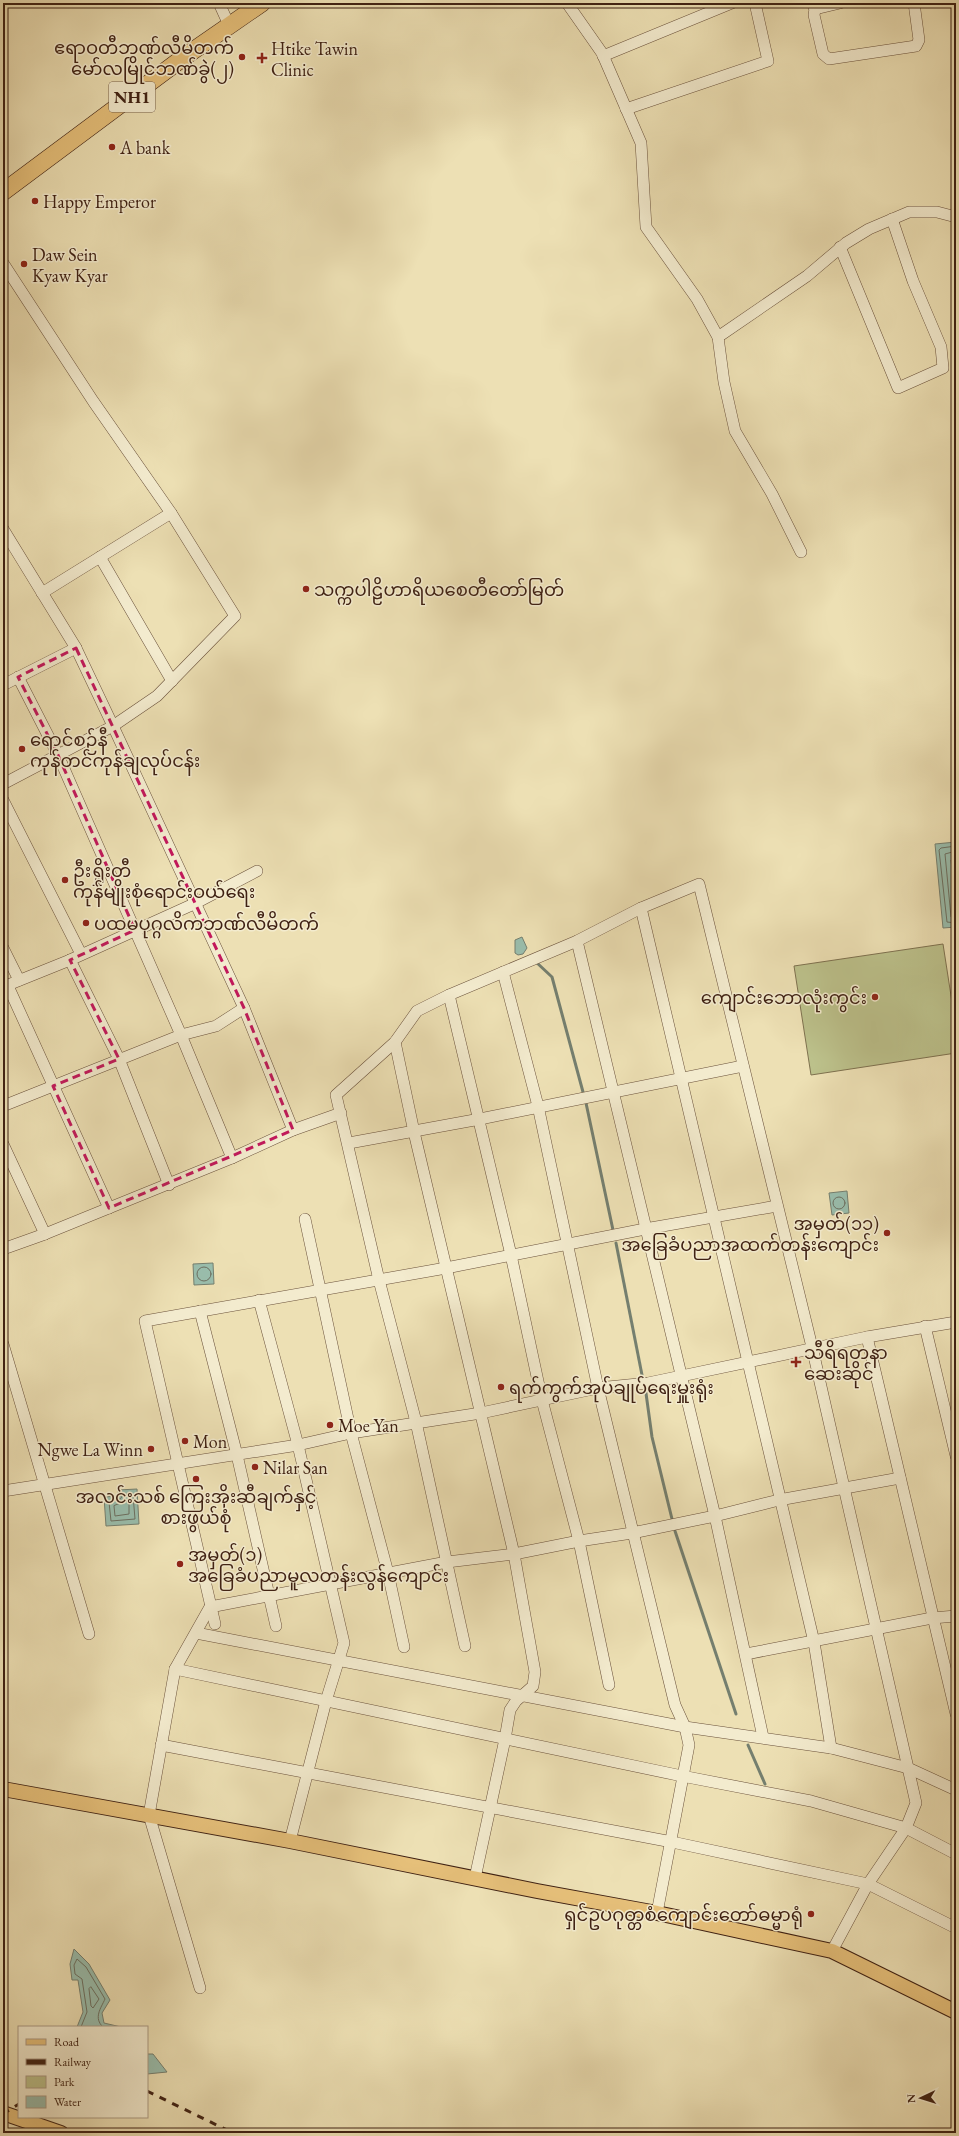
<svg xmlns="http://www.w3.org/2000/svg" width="959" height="2136" font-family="'EB Garamond','Noto Sans Myanmar',serif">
<rect width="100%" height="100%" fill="#ede0b4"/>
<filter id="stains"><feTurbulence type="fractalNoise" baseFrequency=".005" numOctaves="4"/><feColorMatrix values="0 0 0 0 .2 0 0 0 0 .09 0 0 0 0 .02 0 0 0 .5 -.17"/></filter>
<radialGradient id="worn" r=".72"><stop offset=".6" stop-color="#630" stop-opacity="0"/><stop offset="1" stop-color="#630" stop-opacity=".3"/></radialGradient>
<polygon fill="#bcc18b" stroke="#7e714f" points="943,944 956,1028 956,1053 811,1075 794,966"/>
<g fill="#99bdac" stroke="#757f6f">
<polygon points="956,842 956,927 943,928 935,844"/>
<polygon points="522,937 527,948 523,954 518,955 515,953 515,940"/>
<polygon points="847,1191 849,1213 832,1215 829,1193"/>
<polygon points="213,1263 214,1284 194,1285 193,1264"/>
<polygon points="137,1489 139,1524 106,1526 104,1497 118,1496 118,1490"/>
<polygon points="74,1949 89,1964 110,2000 102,2013 104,2023 121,2027 77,2027 83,2012 78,1980 72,1980 70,1964"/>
<polygon points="147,2054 153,2054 167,2072 147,2074"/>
</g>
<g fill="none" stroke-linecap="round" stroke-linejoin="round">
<g stroke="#6c6f60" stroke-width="1">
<polyline points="956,846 941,848 939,850 947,922 956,923"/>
<polyline points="956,851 945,854 951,917 956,918"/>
<polyline points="956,857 951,860 956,906"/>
<circle cx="839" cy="1203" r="6"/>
<circle cx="204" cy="1274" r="7"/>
<polygon points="124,1494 133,1495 135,1519 111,1521 109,1502 120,1499"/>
<polygon points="126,1501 129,1502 129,1514 115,1516 114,1506"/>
<polygon points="91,1987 99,1999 93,2008 91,2006 89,1989"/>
<path d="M81 2027 87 2012 82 1979 75 1974 74 1965 77 1959 86 1967 105 1999C101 2008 93 2018 103 2027"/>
</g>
<g stroke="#757f6f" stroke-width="3">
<polyline points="536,962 552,977 583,1092"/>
<polyline points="586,1103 613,1230"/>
<polyline points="616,1243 643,1380"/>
<polyline points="645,1386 652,1437 672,1519"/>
<polyline points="675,1531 736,1714"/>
<polyline points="748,1745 765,1784"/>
</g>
<g stroke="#6a513b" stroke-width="12">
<g id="minor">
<polyline points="219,3 229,25"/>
<polyline points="567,3 602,53 641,143 646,227 697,299 718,337 724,382 735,431 772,494 801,552"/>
<polyline points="812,3 815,9 814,15 823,54 829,59 916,46 919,40 914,3"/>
<polyline points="815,9 840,3"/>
<polyline points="603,56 732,3"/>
<polyline points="626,109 768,61 755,3"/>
<polyline points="840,247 898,388 943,368 941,347 913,281 892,219"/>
<polyline points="3,263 93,401 171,513 235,616 157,696 113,726 3,784"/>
<polyline points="718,337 807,276 846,243 869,229 909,212 937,212 956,217"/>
<polyline points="3,529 76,648 113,726 244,1008 293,1130"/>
<polyline points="100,557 172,681"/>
<polyline points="42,593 171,513"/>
<polyline points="18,677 58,755 181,1035 232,1158"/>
<polyline points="3,685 76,648"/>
<polyline points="3,800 81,954"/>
<polyline points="641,908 814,1642 831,1748"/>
<polyline points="577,941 715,1516 763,1737"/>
<polyline points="3,948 19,980"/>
<polyline points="70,960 119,1059 169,1185"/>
<polyline points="503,972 538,1106 598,1388 675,1705 685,1727 689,1745 657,1913"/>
<polyline points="8,986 109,1208"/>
<polyline points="3,987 70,960 196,903 257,871"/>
<polyline points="449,995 511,1255 542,1400 579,1541 609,1685"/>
<polyline points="395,1042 414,1132 514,1554 535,1672 533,1686 516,1701 510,1710 505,1739 475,1878"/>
<polyline points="3,1106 181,1035 216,1026 244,1008"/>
<polyline points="349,1143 480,1119 743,1066"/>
<polyline points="3,1144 45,1234"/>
<polyline points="305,1219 351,1433 388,1573 404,1647"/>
<polyline points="3,1249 45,1234 232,1158 293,1130 341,1113"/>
<polyline points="259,1300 298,1445 344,1643 326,1701 290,1841"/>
<polyline points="200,1311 237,1455 276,1626"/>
<polyline points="925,1326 956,1456"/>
<polyline points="867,1337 956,1714"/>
<polyline points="3,1344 89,1634"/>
<polyline points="3,1491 298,1445 351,1433 481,1413 598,1388 648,1383 867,1337 956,1322"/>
<polyline points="215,1624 145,1321 446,1268 645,1229 777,1206"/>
<polyline points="196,1633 685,1727 831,1748 908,1768 956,1790"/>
<polyline points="465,1646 416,1422 379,1280 336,1095 395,1042 417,1011 449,995 577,941 641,908 699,884 812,1347 916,1803 906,1828 868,1884 832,1951"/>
<polyline points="746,1654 932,1618 956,1616"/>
<polyline points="175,1669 682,1776 811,1801 906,1828 956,1854"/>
<polyline points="161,1745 672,1842 868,1884 956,1928"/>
<polyline points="200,1988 149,1815 175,1669 210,1607 447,1562 514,1554 579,1541 632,1533 715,1516 779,1500 900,1478"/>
</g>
</g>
<g stroke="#3f2113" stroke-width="16">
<g id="major">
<polyline points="3,1789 290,1841 537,1891 657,1913 832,1951 956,2012"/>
<polyline points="3,2113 61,2133"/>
</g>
</g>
<g stroke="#3f2113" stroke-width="18">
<polyline id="highway" points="3,192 184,57 262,3"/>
</g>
<use href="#minor" stroke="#f3ebce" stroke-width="11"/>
<use href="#major" stroke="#e6c07a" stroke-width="14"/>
<use href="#highway" stroke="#e6c07a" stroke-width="17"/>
<g stroke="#3f2113" stroke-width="3" stroke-dasharray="7 7" stroke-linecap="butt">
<polyline points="147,2091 233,2133"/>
<polyline points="3,2114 19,2104"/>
</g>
</g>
<path fill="none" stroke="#c2185b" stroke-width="3" stroke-dasharray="8 5" stroke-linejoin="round" d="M76 648 244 1008 293 1130 109 1208 53 1086 119 1059 70 960 135 930 58 755 18 677Z"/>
<g fill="#8f2418" stroke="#f3ebce" stroke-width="1.5">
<circle cx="242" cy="57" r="4"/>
<path d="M260 52h4v4h4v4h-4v4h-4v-4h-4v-4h4z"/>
<circle cx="112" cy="147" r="4"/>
<circle cx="35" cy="201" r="4"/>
<circle cx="24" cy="264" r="4"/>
<circle cx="306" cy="589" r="4"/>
<circle cx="22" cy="749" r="4"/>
<circle cx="65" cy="880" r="4"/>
<circle cx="86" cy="923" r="4"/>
<circle cx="875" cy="997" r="4"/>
<circle cx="887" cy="1233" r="4"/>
<path d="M794 1356h4v4h4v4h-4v4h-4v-4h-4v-4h4z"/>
<circle cx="501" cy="1387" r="4"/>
<circle cx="330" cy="1425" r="4"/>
<circle cx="185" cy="1441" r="4"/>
<circle cx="151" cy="1449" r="4"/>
<circle cx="255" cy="1467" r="4"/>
<circle cx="196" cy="1479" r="4"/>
<circle cx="180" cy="1564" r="4"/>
<circle cx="811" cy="1914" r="4"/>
</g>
<g text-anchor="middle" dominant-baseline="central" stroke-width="3" stroke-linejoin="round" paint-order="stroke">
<rect fill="#f3ebce" stroke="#755e4b" stroke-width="1" x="109" y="82" width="46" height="30" rx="3"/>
<g font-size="17" font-weight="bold" fill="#3f2113">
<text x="132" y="97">NH1</text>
</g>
<g font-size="18" fill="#3f2113" stroke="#f3ebce" text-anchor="start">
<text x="234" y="47" text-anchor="end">ဧရာဝတီဘဏ်လီမိတက်<tspan x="234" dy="21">မော်လမြိုင်ဘဏ်ခွဲ(၂)</tspan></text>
<text x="271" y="48">Htike Tawin<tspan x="271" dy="21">Clinic</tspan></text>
<text x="120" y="147">A bank</text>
<text x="43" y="201">Happy Emperor</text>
<text x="32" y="254">Daw Sein<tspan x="32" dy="21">Kyaw Kyar</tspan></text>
<text x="314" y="589">သက္ကပါဠိဟာရိယစေတီတော်မြတ်</text>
<text x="30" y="739">ရောင်စဉ်နီ<tspan x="30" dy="21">ကုန်တင်ကုန်ချလုပ်ငန်း</tspan></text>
<text x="73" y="870">ဦးရှိုးတီ<tspan x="73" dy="21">ကုန်မျိုးစုံရောင်းဝယ်ရေး</tspan></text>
<text x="94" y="923">ပထမပုဂ္ဂလိကဘဏ်လီမိတက်</text>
<text x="867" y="997" text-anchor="end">ကျောင်းဘောလုံးကွင်း</text>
<text x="879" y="1223" text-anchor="end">အမှတ်(၁၁)<tspan x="879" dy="21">အခြေခံပညာအထက်တန်းကျောင်း</tspan></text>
<text x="804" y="1352">သီရိရတနာ<tspan x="804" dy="21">ဆေးဆိုင်</tspan></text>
<text x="509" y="1387">ရက်ကွက်အုပ်ချုပ်ရေးမှူးရုံး</text>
<text x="338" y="1425">Moe Yan</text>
<text x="193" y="1441">Mon</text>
<text x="143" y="1449" text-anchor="end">Ngwe La Winn</text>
<text x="263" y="1467">Nilar San</text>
<text x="196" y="1496" text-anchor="middle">အလင်းသစ် ကြေးအိုးဆီချက်နှင့်<tspan x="196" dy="21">စားဖွယ်စုံ</tspan></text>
<text x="188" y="1554">အမှတ်(၁)<tspan x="188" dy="21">အခြေခံပညာမူလတန်းလွန်ကျောင်း</tspan></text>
<text x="803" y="1914" text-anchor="end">ရှင်ဥပဂုတ္တစံကျောင်းတော်ဓမ္မာရုံ</text>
</g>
</g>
<rect width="959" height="2136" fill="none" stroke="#ede0b4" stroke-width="16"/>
<rect x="4" y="4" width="951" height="2128" fill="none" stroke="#3f2113" stroke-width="2"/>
<rect x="8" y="8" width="943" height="2120" fill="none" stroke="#3f2113"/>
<rect x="18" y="2026" width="130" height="92" fill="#f3ebce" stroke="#ab9a83"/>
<rect x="26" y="2039" width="20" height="6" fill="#e6c07a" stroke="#ab9a83"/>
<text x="54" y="2046" font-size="12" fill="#3f2113">Road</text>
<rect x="26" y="2059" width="20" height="6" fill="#3f2113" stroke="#ab9a83"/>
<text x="54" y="2066" font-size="12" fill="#3f2113">Railway</text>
<rect x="26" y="2076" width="20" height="12" fill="#bcc18b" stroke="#ab9a83"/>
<text x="54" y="2086" font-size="12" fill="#3f2113">Park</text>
<rect x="26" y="2096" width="20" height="12" fill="#99bdac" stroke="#ab9a83"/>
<text x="54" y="2106" font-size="12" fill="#3f2113">Water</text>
<g transform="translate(921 2098) rotate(266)" stroke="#f3ebce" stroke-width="3" paint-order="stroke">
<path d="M0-3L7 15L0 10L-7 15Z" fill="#3f2113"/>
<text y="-6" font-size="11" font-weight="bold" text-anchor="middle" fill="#3f2113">N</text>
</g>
<rect width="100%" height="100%" filter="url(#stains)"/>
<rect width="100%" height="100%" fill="url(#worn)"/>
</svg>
